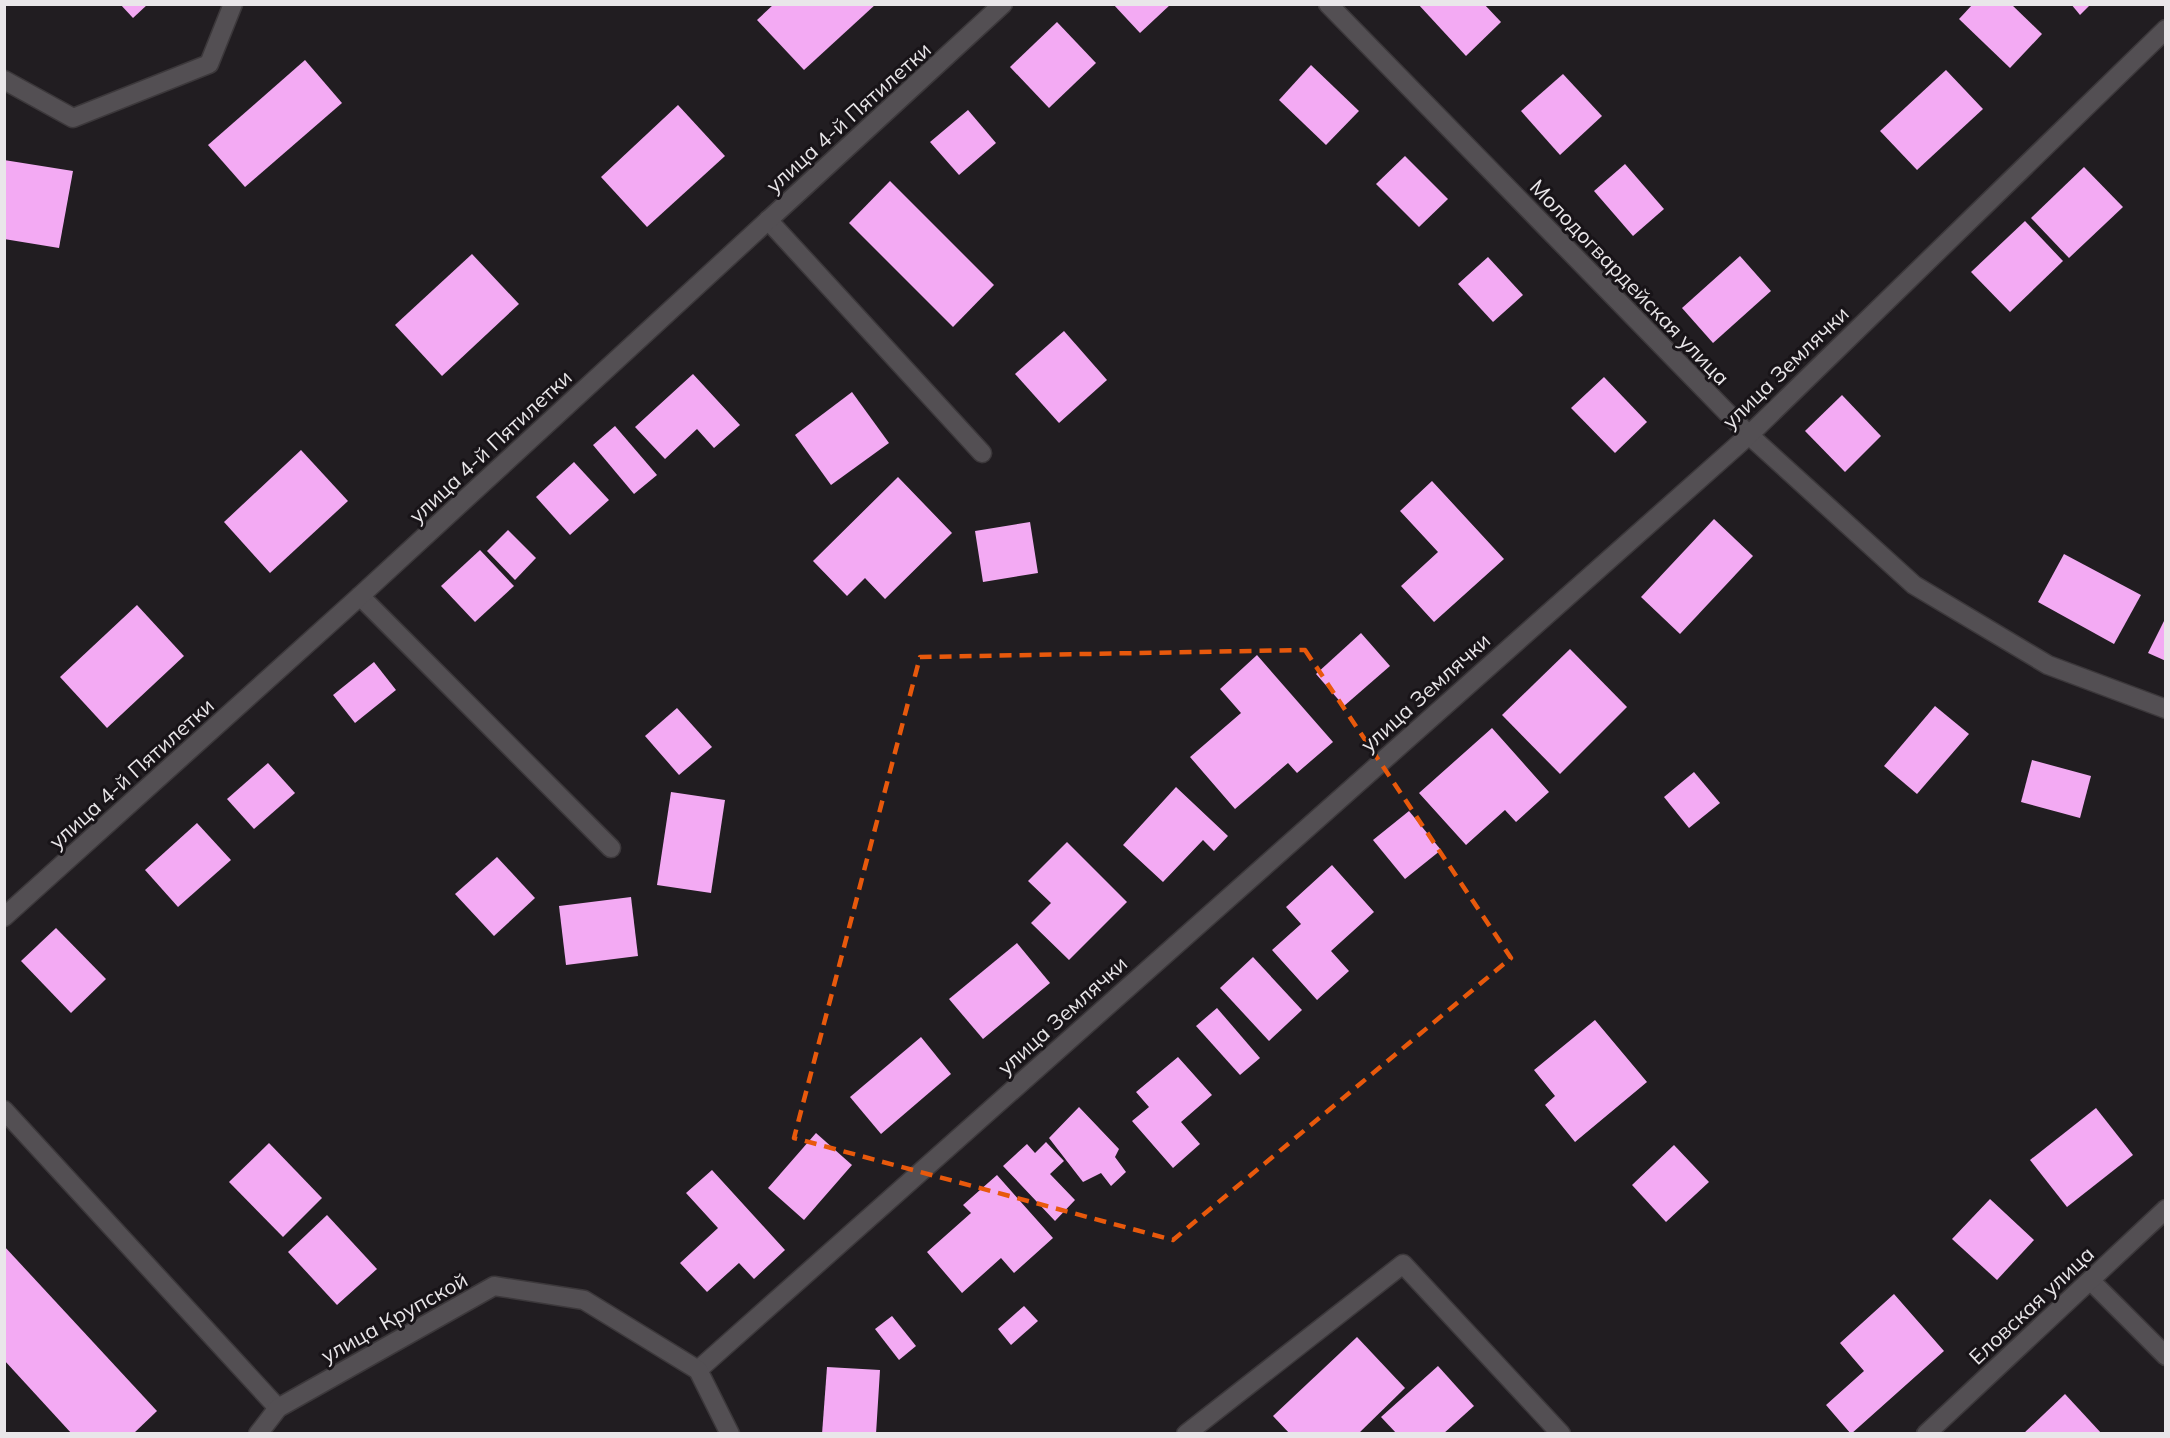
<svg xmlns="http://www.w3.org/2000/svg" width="2170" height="1438" font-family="Mulish,sans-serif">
<rect width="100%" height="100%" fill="#211d21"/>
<g fill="#f3aaf3">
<polygon points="120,4 148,4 133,18"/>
<polygon points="774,4 876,4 804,70 757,20"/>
<polygon points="1113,4 1171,4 1140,33"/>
<polygon points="1418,4 1484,4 1501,22 1466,56"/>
<polygon points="1973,4 2011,4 2042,34 2010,68 1959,19"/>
<polygon points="2071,4 2091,4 2080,15"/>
<polygon points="1057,22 1096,63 1049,108 1010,67"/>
<polygon points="305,60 342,103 245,187 208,145"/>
<polygon points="1311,65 1359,111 1326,145 1279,100"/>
<polygon points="1946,70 1983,109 1917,170 1880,131"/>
<polygon points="1563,74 1602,116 1560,155 1521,111"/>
<polygon points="678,105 725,156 647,227 601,177"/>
<polygon points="968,110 996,143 959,175 930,142"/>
<polygon points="1405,156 1448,199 1419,227 1376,184"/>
<polygon points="4,160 73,171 59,248 4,239"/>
<polygon points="1625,164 1664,209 1633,236 1594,191"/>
<polygon points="2084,167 2123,207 2069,258 2031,218"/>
<polygon points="890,181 994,285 953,327 849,223"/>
<polygon points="2025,221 2063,261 2010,312 1971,272"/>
<polygon points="472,254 519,304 442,376 395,325"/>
<polygon points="1740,256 1771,291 1713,343 1682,308"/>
<polygon points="1488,257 1523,295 1493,322 1458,284"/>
<polygon points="1064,331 1107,380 1059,423 1015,374"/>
<polygon points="693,374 740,425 714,448 697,429 665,459 635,427"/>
<polygon points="1604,377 1647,422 1615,453 1571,408"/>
<polygon points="852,392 889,443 831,485 795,435"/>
<polygon points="1842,395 1881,436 1845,472 1805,431"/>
<polygon points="615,426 657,475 634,494 593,445"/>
<polygon points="301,450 348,501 270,573 224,522"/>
<polygon points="574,462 609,500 570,535 536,497"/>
<polygon points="898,477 952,533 885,599 865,578 847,596 813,561"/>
<polygon points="1432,481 1504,559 1434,622 1401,586 1438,552 1400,511"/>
<polygon points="1714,519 1753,556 1680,634 1641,597"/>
<polygon points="1030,522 1038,573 983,582 975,531"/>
<polygon points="508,530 536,558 515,580 487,551"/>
<polygon points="480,550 514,586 475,622 441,586"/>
<polygon points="2064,554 2141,595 2114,644 2038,602"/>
<polygon points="137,605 184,656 107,728 60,677"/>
<polygon points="2166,617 2166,661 2148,653"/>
<polygon points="1361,633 1390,666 1344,706 1316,674"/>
<polygon points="1570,649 1627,707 1560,774 1502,715"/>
<polygon points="1257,655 1333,742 1297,773 1288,763 1235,809 1190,757 1241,713 1220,689"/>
<polygon points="374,662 396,690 355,723 333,695"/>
<polygon points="1935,706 1969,734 1917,794 1884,766"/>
<polygon points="677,708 712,747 679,775 645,736"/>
<polygon points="1492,728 1549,792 1516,822 1505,810 1466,845 1419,793"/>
<polygon points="2032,760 2091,776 2080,818 2021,802"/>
<polygon points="268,763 295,793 254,829 227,799"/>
<polygon points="1694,772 1720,803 1689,828 1664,797"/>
<polygon points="1176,787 1228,836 1214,851 1203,840 1163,882 1123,845"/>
<polygon points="671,792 725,800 711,893 657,885"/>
<polygon points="1409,811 1441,850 1405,879 1373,840"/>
<polygon points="197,823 231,860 178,907 145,870"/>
<polygon points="1067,842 1127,902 1069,960 1031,923 1051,903 1028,881"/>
<polygon points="497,857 535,898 494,936 455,894"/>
<polygon points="1332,865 1374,912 1331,951 1349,971 1317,1000 1272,950 1301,924 1286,907"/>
<polygon points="631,897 638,956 566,965 559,906"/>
<polygon points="56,928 106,979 71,1013 21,961"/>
<polygon points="1017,943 1050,983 983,1039 949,999"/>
<polygon points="1253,957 1302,1010 1269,1041 1220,988"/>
<polygon points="1217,1008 1260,1058 1240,1075 1196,1026"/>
<polygon points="1595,1020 1647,1082 1575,1142 1545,1105 1555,1096 1534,1070"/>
<polygon points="921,1037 951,1074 881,1134 850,1097"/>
<polygon points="1178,1057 1212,1095 1181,1122 1200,1144 1173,1168 1132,1121 1149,1107 1136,1092"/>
<polygon points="1079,1107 1119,1149 1115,1157 1126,1172 1111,1186 1101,1173 1083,1182 1049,1138"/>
<polygon points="2096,1108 2133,1155 2067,1207 2030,1160"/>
<polygon points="816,1133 852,1165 804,1220 768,1188"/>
<polygon points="1046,1142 1064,1161 1050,1174 1075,1200 1055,1221 1003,1166 1027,1144 1035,1153"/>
<polygon points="269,1143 322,1198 283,1237 229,1182"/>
<polygon points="1674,1145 1709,1182 1666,1222 1632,1185"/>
<polygon points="712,1170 785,1250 754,1279 739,1263 707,1292 680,1263 718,1228 686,1193"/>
<polygon points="997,1175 1053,1238 1014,1273 1001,1258 962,1293 927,1252 971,1213 963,1205"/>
<polygon points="1990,1199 2034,1240 1997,1280 1952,1239"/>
<polygon points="327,1215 377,1269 337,1305 288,1252"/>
<polygon points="4,1246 157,1411 133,1434 72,1434 4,1360"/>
<polygon points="1894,1294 1944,1351 1851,1434 1826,1405 1864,1371 1840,1343"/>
<polygon points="1024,1306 1038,1321 1011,1345 998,1329"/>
<polygon points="892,1316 916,1346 899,1360 875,1329"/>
<polygon points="1357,1337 1405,1388 1358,1434 1290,1434 1273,1416"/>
<polygon points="1438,1366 1474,1406 1443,1434 1397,1434 1381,1417"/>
<polygon points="827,1367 880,1370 876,1434 822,1434"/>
<polygon points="2065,1394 2102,1434 2023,1434"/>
</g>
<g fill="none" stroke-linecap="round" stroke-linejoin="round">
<g stroke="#3c383b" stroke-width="21">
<polyline id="lane" points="4,80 73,118 209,64 233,4"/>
</g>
<g stroke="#3c383b" stroke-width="21">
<g id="street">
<polyline points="1328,4 1749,435 1914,585 2048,665 2166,709"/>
<polyline points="768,220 982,453"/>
<polyline points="360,596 611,848"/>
<polyline points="4,917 360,596 1003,4"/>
<polyline points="4,1110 278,1408"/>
<polyline points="2091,1281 2166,1356"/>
<polyline points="698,1370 1749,435 2166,29"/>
<polyline points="258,1434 278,1408 494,1286 584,1300 698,1370 730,1434"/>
<polyline points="1186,1434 1403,1264 1561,1434"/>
<polyline points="1926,1434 2166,1209"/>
</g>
</g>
<use href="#lane" stroke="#534f53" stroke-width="18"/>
<use href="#street" stroke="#534f53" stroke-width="18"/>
</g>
<path fill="none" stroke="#e8590c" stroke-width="4.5" stroke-dasharray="12 8" stroke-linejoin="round" d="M1305 650 1511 958 1173 1240 794 1138 920 657Z"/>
<g text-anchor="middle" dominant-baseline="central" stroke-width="6" stroke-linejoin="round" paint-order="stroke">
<g font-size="21" fill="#e9e6e9" stroke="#181418">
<text transform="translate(848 117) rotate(-42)">улица 4-й Пятилетки</text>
<text transform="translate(1630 282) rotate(46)">Молодогвардейская улица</text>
<text transform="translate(1785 367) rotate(-44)">улица Землячки</text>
<text transform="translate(490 446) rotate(-43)">улица 4-й Пятилетки</text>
<text transform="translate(1425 692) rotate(-42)">улица Землячки</text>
<text transform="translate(131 773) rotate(-42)">улица 4-й Пятилетки</text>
<text transform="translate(1062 1015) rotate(-42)">улица Землячки</text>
<text transform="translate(2031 1305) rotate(-43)">Еловская улица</text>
<text transform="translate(394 1317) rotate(-29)">улица Крупской</text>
</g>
</g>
<rect width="2170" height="1438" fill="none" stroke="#e9e6e9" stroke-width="12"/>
</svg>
